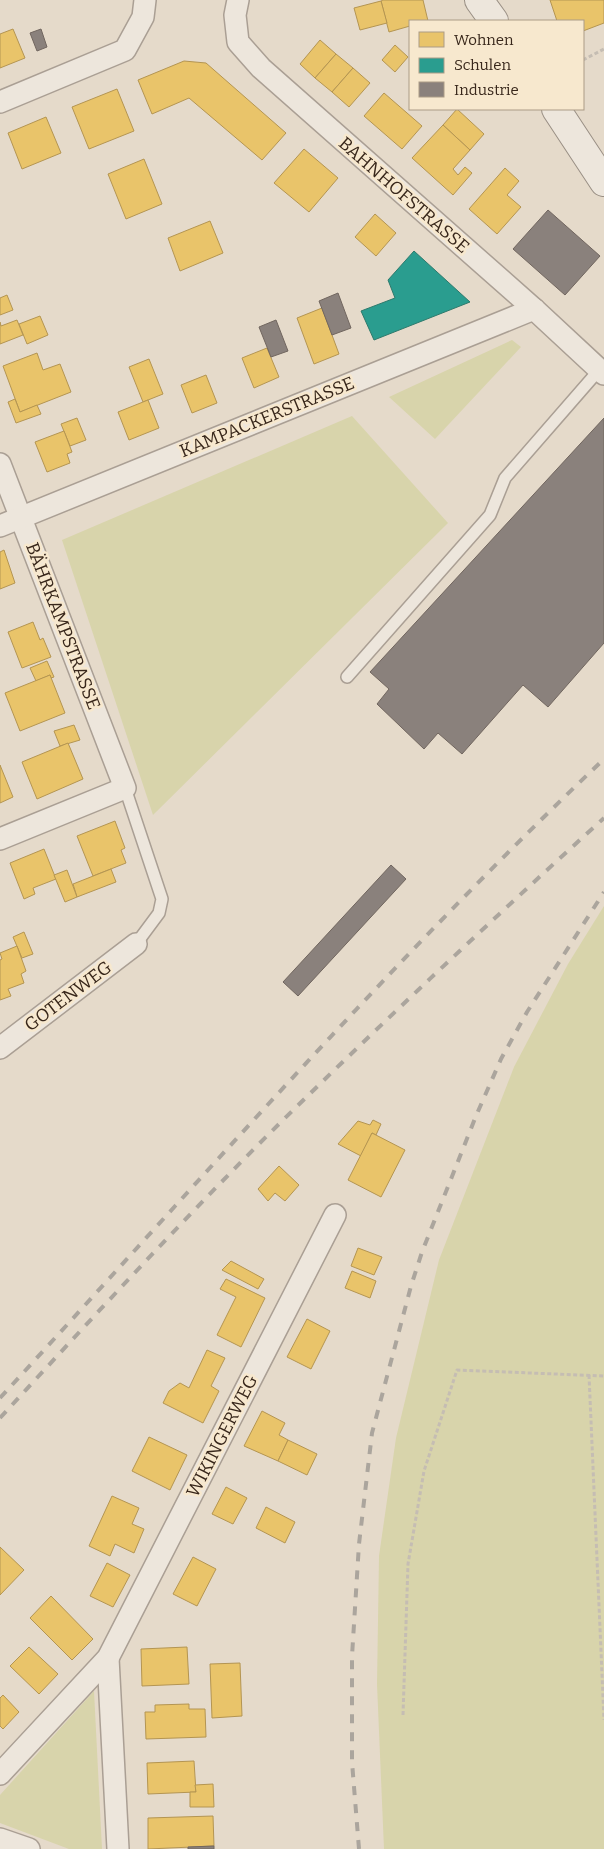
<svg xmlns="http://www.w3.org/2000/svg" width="604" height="1849" font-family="Bitter,serif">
<rect width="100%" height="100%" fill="#e5daca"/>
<g fill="#d8d4ab">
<polygon points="512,340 521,347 435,439 389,397"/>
<polygon points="352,416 448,523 153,815 62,540"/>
<polygon points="604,906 604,1849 384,1849 377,1684 379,1556 396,1438 439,1260 514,1067 568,964"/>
<polygon points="94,1691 102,1849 69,1849 0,1823 0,1795"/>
</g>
<g fill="#e9c46a" stroke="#b49552">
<polygon points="383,0 423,0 428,21 410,21 410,26 389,32 381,1"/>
<polygon points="550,0 604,0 604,23 583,31 583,21 557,21"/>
<polygon points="381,1 387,23 360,30 354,8"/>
<polygon points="13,29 25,58 0,68 0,34"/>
<polygon points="320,40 336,54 315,78 300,64"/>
<polygon points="395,45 408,57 395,72 382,60"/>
<polygon points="336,54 353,68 332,92 315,78"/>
<polygon points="184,61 206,63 286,133 262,160 189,98 152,114 138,80"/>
<polygon points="353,68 370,83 349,107 332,92"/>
<polygon points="117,89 134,131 89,149 72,107"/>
<polygon points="384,93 422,126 402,149 364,116"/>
<polygon points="457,109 484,134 470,150 443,125"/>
<polygon points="46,117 61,153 22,169 8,133"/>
<polygon points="443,125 470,150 453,169 458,175 465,167 472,173 453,195 412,158"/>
<polygon points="304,149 338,178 309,212 274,183"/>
<polygon points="144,159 162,204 126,219 108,174"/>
<polygon points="505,168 519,181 507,195 521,207 497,234 469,209"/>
<polygon points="375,214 396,233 376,256 355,237"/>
<polygon points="210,221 223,253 180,271 168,238"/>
<polygon points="7,295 13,310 0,315 0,298"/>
<polygon points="322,308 339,354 314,364 297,318"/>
<polygon points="40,316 48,335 27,344 19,324"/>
<polygon points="17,320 23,335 0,344 0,322 1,326"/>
<polygon points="267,348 279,377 254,388 242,358"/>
<polygon points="37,353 43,370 60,364 71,392 20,412 3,366"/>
<polygon points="149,359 163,394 143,402 129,367"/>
<polygon points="206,375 217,403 192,413 181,385"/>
<polygon points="15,399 20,412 37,405 41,414 16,423 8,402"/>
<polygon points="148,400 159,428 129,440 118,412"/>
<polygon points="77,418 86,440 70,446 61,424"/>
<polygon points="64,431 72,452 67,454 70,463 47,472 35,442"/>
<polygon points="4,550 15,583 0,589 0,552"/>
<polygon points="33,622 40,640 43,638 51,657 22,668 8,632"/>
<polygon points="47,661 54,677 51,678 50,675 36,681 30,668"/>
<polygon points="50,675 65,713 20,731 5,693"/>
<polygon points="74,725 80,740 60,746 54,731"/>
<polygon points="68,743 83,779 37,799 22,762"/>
<polygon points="0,765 13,797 0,803"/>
<polygon points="115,821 125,848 121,850 126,863 93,876 77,836"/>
<polygon points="44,849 56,879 33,888 35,894 24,899 10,863"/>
<polygon points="111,869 116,882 77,897 73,884"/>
<polygon points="67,870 77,897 65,902 54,875"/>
<polygon points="24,932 33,954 22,958 13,937"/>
<polygon points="17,946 26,971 21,974 24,983 8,989 11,996 0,1000 0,960 2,959 0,953"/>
<polygon points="373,1120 381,1124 376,1135 372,1133 361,1156 338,1144 358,1121 370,1125"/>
<polygon points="372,1133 405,1150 381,1197 348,1180"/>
<polygon points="279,1166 299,1185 285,1201 275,1193 268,1201 258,1189"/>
<polygon points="358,1248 382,1257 374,1275 351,1266"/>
<polygon points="231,1261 264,1279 258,1289 222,1270"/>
<polygon points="352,1271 376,1281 370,1298 345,1288"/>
<polygon points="226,1279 265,1298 241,1347 217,1335 236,1297 220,1289"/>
<polygon points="307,1319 330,1331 311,1369 287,1357"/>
<polygon points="207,1350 225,1358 211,1386 219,1391 203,1423 163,1403 169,1391 180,1383 189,1388"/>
<polygon points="262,1411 285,1423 279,1435 288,1440 278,1461 244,1446"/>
<polygon points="149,1437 187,1455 170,1490 132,1471"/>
<polygon points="288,1440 317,1454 307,1475 278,1461"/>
<polygon points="226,1487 247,1498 233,1524 212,1514"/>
<polygon points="112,1496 139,1508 132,1524 144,1529 134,1553 115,1544 110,1556 89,1546"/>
<polygon points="266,1507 295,1522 285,1543 256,1528"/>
<polygon points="0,1547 24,1570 0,1595"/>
<polygon points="193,1557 216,1569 197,1606 173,1594"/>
<polygon points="107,1563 130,1575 113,1607 90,1596"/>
<polygon points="51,1596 93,1639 72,1660 30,1618"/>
<polygon points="29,1647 58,1674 39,1694 10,1666"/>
<polygon points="187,1647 189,1684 142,1686 141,1649"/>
<polygon points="240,1663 242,1716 212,1718 210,1664"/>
<polygon points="3,1695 19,1712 3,1729 0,1726 0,1698"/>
<polygon points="189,1704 189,1709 205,1709 206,1737 146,1739 145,1712 155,1712 155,1705"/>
<polygon points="194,1761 196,1792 148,1794 147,1763"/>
<polygon points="213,1784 214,1807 190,1807 190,1792 196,1792 195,1785"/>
<polygon points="213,1816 214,1846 148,1849 148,1818"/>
</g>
<polygon fill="#2a9d8f" stroke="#2e7a6c" points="414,251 470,302 374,340 361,311 395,298 388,280"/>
<g fill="#8a817c" stroke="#71665f">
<polygon points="41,29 47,47 37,51 30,33"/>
<polygon points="548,210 600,256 565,295 513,249"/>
<polygon points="338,293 351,328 332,335 319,301"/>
<polygon points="276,320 288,351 271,357 259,327"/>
<polygon points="604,418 604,643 548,707 523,685 462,754 438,733 424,749 377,704 389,689 370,672"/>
<polygon points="391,865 406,879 298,996 283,982"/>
<polygon points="214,1846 214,1849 188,1849 188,1847"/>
</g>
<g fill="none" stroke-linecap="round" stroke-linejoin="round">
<g stroke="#aa9f94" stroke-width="14">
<g id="lane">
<polyline points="347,677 490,515 505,478 599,370"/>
<polyline points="125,788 162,899 159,913 136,944"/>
</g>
</g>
<g stroke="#aa9f94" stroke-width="24">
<g id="street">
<polyline points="238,0 235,15 238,42 261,68 534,309 604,374"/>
<polyline points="0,102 125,50 143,17 145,0"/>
<polyline points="0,464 125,788 0,839"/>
<polyline points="0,526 534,309"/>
<polyline points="0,1048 136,944"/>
<polyline points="108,1658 118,1849"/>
<polyline points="0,1774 108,1658 335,1215"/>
<polyline points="0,1839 29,1849"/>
</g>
</g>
<g stroke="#998f84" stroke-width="30">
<g id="secondary">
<polyline points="479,0 494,21"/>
<polyline points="556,109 604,182"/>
</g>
</g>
<g stroke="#c5bdb3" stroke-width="3" stroke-dasharray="4 2.5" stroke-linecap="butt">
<polyline points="583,60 604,49"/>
<polyline points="589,1375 604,1720"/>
<polyline points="403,1715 408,1564 424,1471 457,1370 604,1376"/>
</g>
<use href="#lane" stroke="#ede6dc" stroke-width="11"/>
<use href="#street" stroke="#ede6dc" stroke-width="21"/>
<use href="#secondary" stroke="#ede6dc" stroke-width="28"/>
<g stroke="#aba59d" stroke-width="4" stroke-dasharray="9 9" stroke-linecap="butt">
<path d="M0 1398C199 1182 391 961 604 759"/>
<path d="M0 1418C93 1317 186 1216 283 1120 388 1017 495 917 604 818"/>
<polyline points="359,1849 352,1762 352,1656 359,1544 372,1433 411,1286 422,1252 476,1116 501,1059 527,1012 604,892"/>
</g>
</g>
<g text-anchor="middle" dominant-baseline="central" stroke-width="5" stroke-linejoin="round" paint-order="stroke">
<g font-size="18" fill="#38271b" stroke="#f7e8ce">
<text transform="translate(404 195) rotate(41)">BAHNHOFSTRASSE</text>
<text transform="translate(267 417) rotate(-22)">KAMPACKERSTRASSE</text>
<text transform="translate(63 626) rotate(69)">BÄHRKAMPSTRASSE</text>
<text transform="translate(68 996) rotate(-37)">GOTENWEG</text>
<text transform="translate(222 1436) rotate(-63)">WIKINGERWEG</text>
</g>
</g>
<rect x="409" y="20" width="175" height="90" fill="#f7e8ce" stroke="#ab9b86"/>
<rect x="419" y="32" width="25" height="15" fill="#e9c46a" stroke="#ab9b86"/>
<text x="454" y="45" font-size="15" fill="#38271b">Wohnen</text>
<rect x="419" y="58" width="25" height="15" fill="#2a9d8f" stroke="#ab9b86"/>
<text x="454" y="70" font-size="15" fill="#38271b">Schulen</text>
<rect x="419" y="82" width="25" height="15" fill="#8a817c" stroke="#ab9b86"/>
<text x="454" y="95" font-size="15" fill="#38271b">Industrie</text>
</svg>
